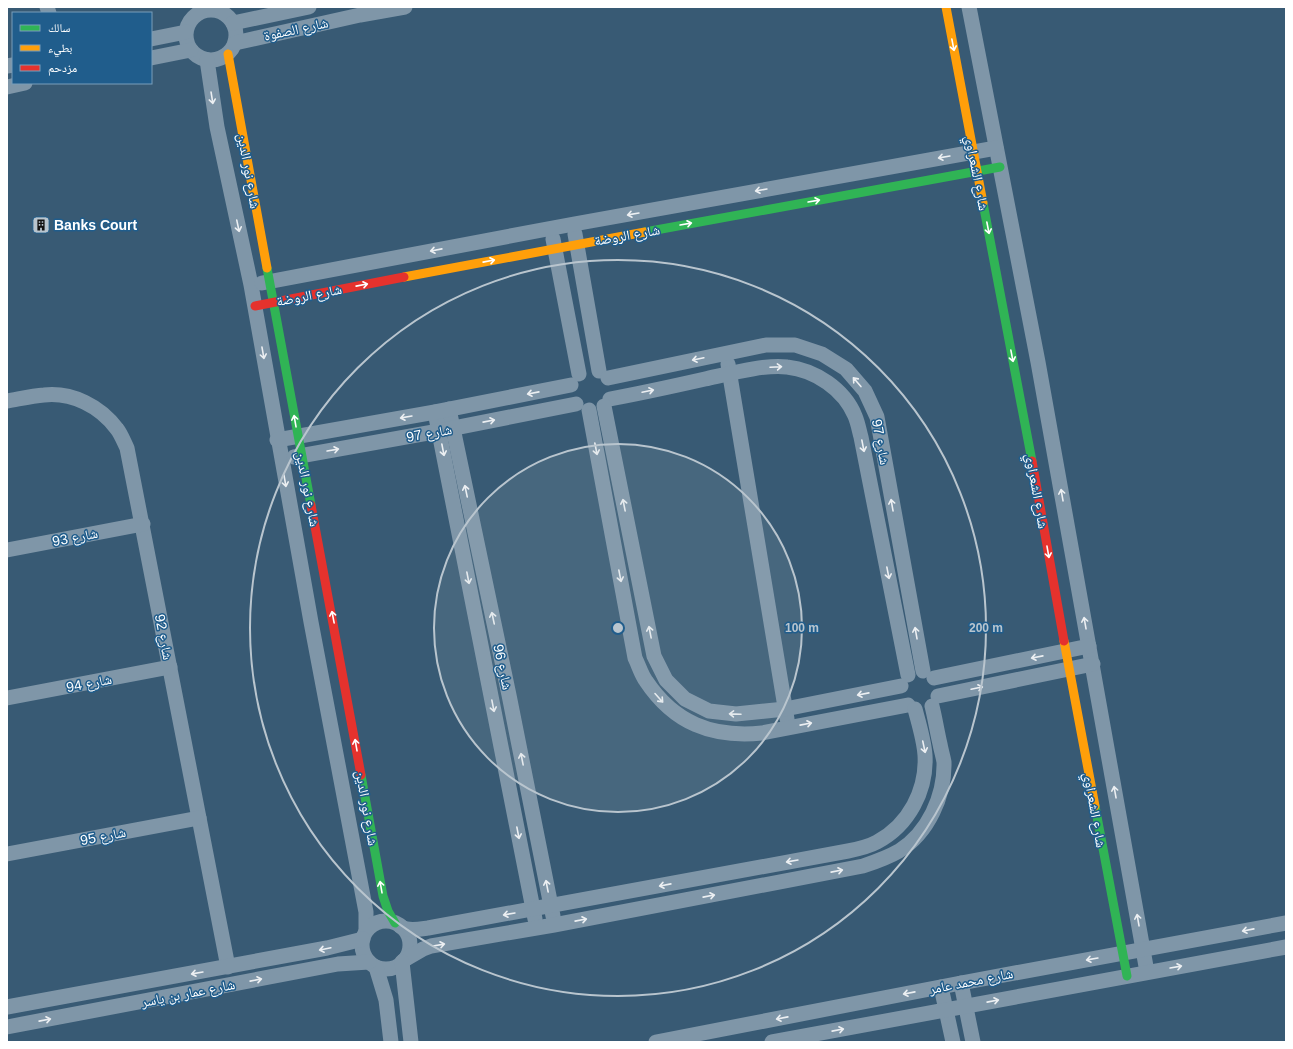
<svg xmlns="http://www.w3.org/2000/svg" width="1293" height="1049" font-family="Helvetica,'Noto Naskh Arabic',sans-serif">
<rect width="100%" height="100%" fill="#385a74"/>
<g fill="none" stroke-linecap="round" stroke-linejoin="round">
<g stroke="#7f96a8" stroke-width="15">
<polyline points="47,7 49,13"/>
<polyline points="969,7 1038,362 1147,972"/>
<circle cx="211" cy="35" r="25"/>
<polyline points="233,23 309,7"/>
<polyline points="151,39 186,32"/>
<polyline points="235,43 360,15 405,7"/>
<polyline points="151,58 191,50"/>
<polyline points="207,60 217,127 251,285 311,622 366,912 366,930"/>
<polyline points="7,66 13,65"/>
<polyline points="7,87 25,83"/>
<polyline points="575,234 599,371"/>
<polyline points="553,239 579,374"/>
<polyline points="262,283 574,224 996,148"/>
<polyline points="728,364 787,719"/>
<polyline points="608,378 766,345 795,345 822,354 846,369 865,391 877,417 923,671"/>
<path d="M610 399C642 393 674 386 705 379 728 374 765 364 787 367 815 370 844 389 855 416 858 423 859 430 861 437L908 675"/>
<path d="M7 401C19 399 32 396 44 395 72 392 100 406 117 429 121 434 124 442 127 448L228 967"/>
<polyline points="604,406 654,656 666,680 685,699 709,711 736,714 785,709 901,686"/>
<polyline points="449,409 509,695 553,916"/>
<path d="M589 410 635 658C639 666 641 674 646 681 674 723 712 738 762 733L908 705"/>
<polyline points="435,412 535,919"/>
<polyline points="277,440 435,412 571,385"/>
<polyline points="294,457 439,431 576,404"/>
<polyline points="7,550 143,524"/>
<polyline points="934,678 1089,646"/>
<polyline points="938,696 1093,664"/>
<polyline points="7,698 170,667"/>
<polyline points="7,854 199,818"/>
<circle cx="386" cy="945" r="24"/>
<path d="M400 926C407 932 420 929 428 928L848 851C858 849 868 847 877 842 909 825 927 790 925 755 924 740 919 724 915 709"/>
<path d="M404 960 423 949 431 946 554 925 863 866C875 862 887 858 899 851 928 833 945 796 944 762 943 756 941 750 940 744 937 731 935 718 932 706"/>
<polyline points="402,962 411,1042"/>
<polyline points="376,967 386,1000 391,1042"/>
<polyline points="961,983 973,1042"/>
<polyline points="941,987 953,1042"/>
<polyline points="7,1007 327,948 363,939"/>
<polyline points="7,1027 338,964 369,962"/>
<polyline points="656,1042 961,983 1286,923"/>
<polyline points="772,1042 1286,947"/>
</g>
<g stroke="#30b455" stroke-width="9">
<polyline points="983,203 1032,461"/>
<polyline points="645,232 1000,167"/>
<polyline points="267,268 311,505"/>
<polyline points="361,775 383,896 388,911 395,923"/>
<polyline points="1095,806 1127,976"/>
</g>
<g stroke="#ff9f0a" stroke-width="9">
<polyline points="946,7 983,203"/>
<polyline points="228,54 267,268"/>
<polyline points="404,277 645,232"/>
<polyline points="1064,641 1095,806"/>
</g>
<g stroke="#e5322d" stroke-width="9">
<polyline points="255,306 404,277"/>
<polyline points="1032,461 1064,641"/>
<polyline points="311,505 361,775"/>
</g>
</g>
<defs><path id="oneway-shaft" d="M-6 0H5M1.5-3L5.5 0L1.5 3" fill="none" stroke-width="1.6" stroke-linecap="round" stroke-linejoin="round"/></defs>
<g stroke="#fff">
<use href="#oneway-shaft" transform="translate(953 45) rotate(79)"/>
<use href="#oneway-shaft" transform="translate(814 201) rotate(-10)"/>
<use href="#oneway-shaft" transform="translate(686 224) rotate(-10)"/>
<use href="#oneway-shaft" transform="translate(988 228) rotate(79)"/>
<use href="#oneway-shaft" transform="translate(489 261) rotate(-11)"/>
<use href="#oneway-shaft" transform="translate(362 285) rotate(-11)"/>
<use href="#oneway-shaft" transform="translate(1012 356) rotate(79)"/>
<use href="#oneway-shaft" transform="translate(295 421) rotate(-100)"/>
<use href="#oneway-shaft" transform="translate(1048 552) rotate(80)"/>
<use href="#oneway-shaft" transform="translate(333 617) rotate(-101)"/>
<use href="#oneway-shaft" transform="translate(356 745) rotate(-100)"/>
<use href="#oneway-shaft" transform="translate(381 887) rotate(-100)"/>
</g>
<g stroke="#eceff2">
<use href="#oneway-shaft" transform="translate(212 98) rotate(81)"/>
<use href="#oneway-shaft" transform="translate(944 157) rotate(170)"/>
<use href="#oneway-shaft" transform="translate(761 190) rotate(170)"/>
<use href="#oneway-shaft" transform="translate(633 214) rotate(170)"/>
<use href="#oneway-shaft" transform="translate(238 226) rotate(78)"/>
<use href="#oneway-shaft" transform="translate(436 250) rotate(169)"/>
<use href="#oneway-shaft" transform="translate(263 353) rotate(80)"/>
<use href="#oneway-shaft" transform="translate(698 359) rotate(168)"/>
<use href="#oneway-shaft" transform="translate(776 367) rotate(-3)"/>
<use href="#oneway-shaft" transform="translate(857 382) rotate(-131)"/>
<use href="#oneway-shaft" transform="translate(648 391) rotate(-12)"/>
<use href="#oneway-shaft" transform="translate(533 393) rotate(169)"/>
<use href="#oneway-shaft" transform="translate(406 417) rotate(170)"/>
<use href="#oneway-shaft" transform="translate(489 421) rotate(-11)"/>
<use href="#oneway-shaft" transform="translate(863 446) rotate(79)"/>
<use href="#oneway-shaft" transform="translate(596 449) rotate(79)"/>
<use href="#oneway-shaft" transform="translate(333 450) rotate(-10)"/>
<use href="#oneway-shaft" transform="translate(443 450) rotate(79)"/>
<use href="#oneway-shaft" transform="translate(285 481) rotate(80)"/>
<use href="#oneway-shaft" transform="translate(466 491) rotate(-102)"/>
<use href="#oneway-shaft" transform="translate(1062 495) rotate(-100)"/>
<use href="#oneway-shaft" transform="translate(624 505) rotate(-101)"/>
<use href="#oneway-shaft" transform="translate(892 505) rotate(-100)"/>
<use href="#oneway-shaft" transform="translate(888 573) rotate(79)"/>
<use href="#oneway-shaft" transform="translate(620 576) rotate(79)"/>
<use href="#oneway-shaft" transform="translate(468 578) rotate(79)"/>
<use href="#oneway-shaft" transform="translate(493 618) rotate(-102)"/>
<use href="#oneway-shaft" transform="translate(1085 623) rotate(-100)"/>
<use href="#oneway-shaft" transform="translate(650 632) rotate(-101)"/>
<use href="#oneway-shaft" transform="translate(916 633) rotate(-100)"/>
<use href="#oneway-shaft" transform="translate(1037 657) rotate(169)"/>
<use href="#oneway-shaft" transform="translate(977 688) rotate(-12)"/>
<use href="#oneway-shaft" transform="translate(863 694) rotate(169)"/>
<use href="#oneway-shaft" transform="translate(659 698) rotate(48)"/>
<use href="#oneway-shaft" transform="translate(493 706) rotate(79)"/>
<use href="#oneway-shaft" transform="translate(735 714) rotate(-178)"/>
<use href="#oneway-shaft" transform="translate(806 724) rotate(-11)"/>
<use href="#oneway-shaft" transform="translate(924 747) rotate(78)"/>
<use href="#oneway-shaft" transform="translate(522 759) rotate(-101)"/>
<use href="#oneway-shaft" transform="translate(1115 792) rotate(-100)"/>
<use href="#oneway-shaft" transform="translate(518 833) rotate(79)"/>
<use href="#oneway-shaft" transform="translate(792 861) rotate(170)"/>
<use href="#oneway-shaft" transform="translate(837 871) rotate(-11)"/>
<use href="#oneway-shaft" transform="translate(665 885) rotate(169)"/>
<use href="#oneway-shaft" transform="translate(547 886) rotate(-101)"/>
<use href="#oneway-shaft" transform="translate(709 896) rotate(-11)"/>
<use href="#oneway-shaft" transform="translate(509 914) rotate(170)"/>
<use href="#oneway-shaft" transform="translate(581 920) rotate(-11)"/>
<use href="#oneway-shaft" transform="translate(1138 920) rotate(-100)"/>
<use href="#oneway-shaft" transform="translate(1248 930) rotate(169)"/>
<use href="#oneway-shaft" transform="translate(439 945) rotate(-10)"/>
<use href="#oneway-shaft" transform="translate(325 949) rotate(168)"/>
<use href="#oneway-shaft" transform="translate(1092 959) rotate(170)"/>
<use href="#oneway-shaft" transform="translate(1176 967) rotate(-10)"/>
<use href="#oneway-shaft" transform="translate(197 973) rotate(170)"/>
<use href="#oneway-shaft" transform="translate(256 980) rotate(-11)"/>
<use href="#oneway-shaft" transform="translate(909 993) rotate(169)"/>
<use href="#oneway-shaft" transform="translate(993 1001) rotate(-11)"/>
<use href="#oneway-shaft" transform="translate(782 1018) rotate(169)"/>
<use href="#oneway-shaft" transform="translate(45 1020) rotate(-11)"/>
<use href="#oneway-shaft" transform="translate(838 1030) rotate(-11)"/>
</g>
<circle cx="618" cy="628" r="184" fill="#b9c5ce" fill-opacity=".12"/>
<g fill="none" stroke="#b9c5ce" stroke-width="2">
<circle cx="618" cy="628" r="184"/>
<circle cx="618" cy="628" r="368"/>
</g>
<defs>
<g id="building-square" transform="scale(0.9)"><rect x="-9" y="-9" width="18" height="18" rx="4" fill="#b9c5ce" stroke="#205d8c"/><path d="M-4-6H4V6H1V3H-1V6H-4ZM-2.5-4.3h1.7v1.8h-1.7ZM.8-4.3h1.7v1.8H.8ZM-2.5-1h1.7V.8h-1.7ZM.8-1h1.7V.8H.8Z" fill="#111"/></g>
</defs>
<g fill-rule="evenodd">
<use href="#building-square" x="41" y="225"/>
</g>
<g text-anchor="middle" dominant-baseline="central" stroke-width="3" stroke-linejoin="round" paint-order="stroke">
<g font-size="14" fill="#fff" stroke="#205d8c">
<text transform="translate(296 29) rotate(-12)">شارع الصفوة</text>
<text transform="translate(249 171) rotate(80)">شارع نور الدين</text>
<text transform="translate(977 173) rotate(79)">شارع الشعراوي</text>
<text transform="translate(627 235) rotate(-10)">شارع الروضة</text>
<text transform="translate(309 295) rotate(-11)">شارع الروضة</text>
<text transform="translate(429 433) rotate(-10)">شارع 97</text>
<text transform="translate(881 442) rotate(79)">شارع 97</text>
<text transform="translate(308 489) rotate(79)">شارع نور الدين</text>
<text transform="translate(1037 491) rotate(80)">شارع الشعراوي</text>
<text transform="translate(75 537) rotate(-11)">شارع 93</text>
<text transform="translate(164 637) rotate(79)">شارع 92</text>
<text transform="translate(503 667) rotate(78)">شارع 96</text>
<text transform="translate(89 683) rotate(-11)">شارع 94</text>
<text transform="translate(367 808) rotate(80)">شارع نور الدين</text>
<text transform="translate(1095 810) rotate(80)">شارع الشعراوي</text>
<text transform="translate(103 836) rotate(-11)">شارع 95</text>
<text transform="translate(971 981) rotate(-11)">شارع محمد عامر</text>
<text transform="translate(188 993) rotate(-11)">شارع عمار بن ياسر</text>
</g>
<g font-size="14" font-weight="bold" fill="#fff" stroke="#205d8c" text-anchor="start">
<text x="54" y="225">Banks Court</text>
</g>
</g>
<circle cx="618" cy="628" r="6" fill="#b9c5ce" stroke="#205d8c" stroke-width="2"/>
<g font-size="12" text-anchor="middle" font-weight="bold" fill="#b9c5ce" stroke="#205d8c" stroke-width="3" stroke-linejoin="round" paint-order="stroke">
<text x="802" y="632">100 m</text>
<text x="986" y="632">200 m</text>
</g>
<rect width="1293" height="1049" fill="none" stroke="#ffffff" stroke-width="16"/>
<rect x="12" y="12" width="140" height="72" fill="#205d8c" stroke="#799eba"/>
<rect x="20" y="25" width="20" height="6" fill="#30b455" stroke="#799eba"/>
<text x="48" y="32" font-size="12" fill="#ffffff">سالك</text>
<rect x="20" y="45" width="20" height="6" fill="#ff9f0a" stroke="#799eba"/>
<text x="48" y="52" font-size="12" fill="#ffffff">بطيء</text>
<rect x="20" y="65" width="20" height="6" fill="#e5322d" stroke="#799eba"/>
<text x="48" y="72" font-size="12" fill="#ffffff">مزدحم</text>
</svg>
